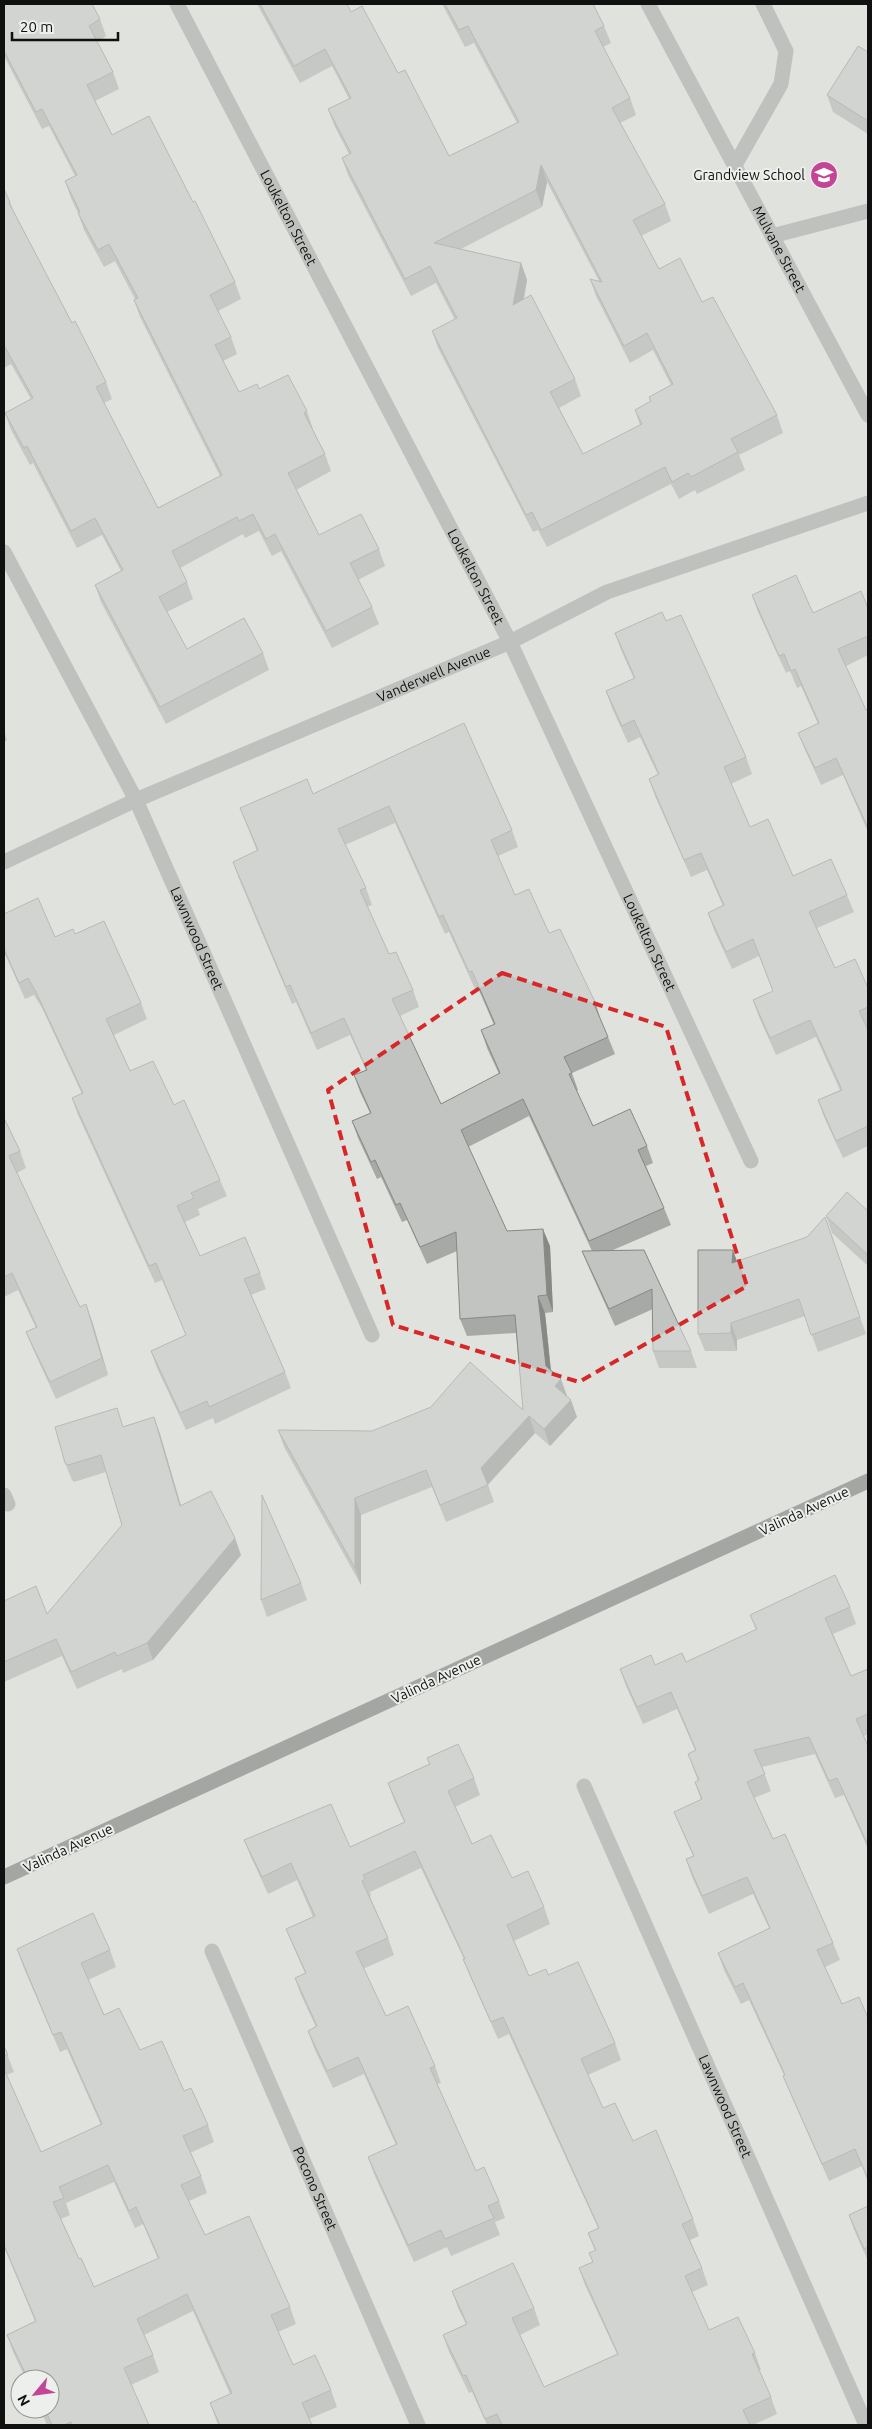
<svg xmlns="http://www.w3.org/2000/svg" width="872" height="2429" font-family="Ubuntu,sans-serif">
<rect width="100%" height="100%" fill="#e0e2de"/>
<g fill="none" stroke-linecap="round" stroke-linejoin="round">
<g stroke="#989997" stroke-width="15">
<path id="s1" d="M177 4 510 642 751 1161"/>
<path id="s2" d="M648 4 868 415"/>
<polyline points="735,165 781,84 786,51 763,4"/>
<polyline points="772,236 868,211"/>
<path id="s3" d="M4 552 136 800 372 1335"/>
<path id="s4" d="M4 862 136 800 510 642 607 592 868 503"/>
<polyline points="4,1495 8,1504"/>
<path id="s5" d="M584 1786 866 2425"/>
<path id="s6" d="M212 1951 418 2425"/>
</g>
<polyline stroke="#5c5d5b" stroke-width="15" points="4,1877 868,1481"/>
</g>
<g fill="#a7a9a6" fill-rule="evenodd">
<polygon points="4,4 100,19 106,36 97,42 113,72 119,89 95,101 112,135 193,202 235,282 241,299 218,311 231,337 237,354 223,361 239,392 259,389 307,411 313,429 312,429 325,454 331,471 296,490 319,535 379,549 385,566 358,580 372,607 379,624 332,648 281,551 272,556 259,531 245,538 243,534 180,568 187,582 193,599 167,612 187,649 263,653 269,670 166,724 101,602 95,585 121,571 102,535 77,548 33,463 30,465 11,430 5,413 31,399 11,364 4,368 4,189 10,202 16,217 72,323 106,382 112,399 104,403 158,508 220,476 140,317 134,300 135,299 115,261 104,267 84,230 78,213 71,198 65,181 75,176 49,126 42,129 4,56"/>
<path d="M257 4 351 12 398 73 449 156 517 123 474 43 465 47 442 4H593L604 26 611 43 603 47 630 98 636 115 620 123 665 204 671 221 641 236 659 269 702 302 777 415 783 433 739 455 745 470 697 494 695 490 679 499 671 484 547 547 538 530 533 532 438 348 432 331 455 320 436 283 411 296 348 175 342 158 349 154 335 127 328 109 349 99 332 66 300 83ZM547 182 599 281 590 279 596 296 630 363 653 350 671 385 649 397 650 402 635 410 640 425 583 454 559 408 581 396 575 379 524 299 527 280 521 263 461 249 542 207Z"/>
<polygon points="868,52 868,134 833,112 827,95"/>
<polygon points="752,595 813,613 868,608 868,655 846,666 866,710 868,709 868,832 843,775 821,785 805,750 798,733 818,724 801,686 797,688 790,671 786,673 758,612"/>
<polygon points="666,621 746,757 752,774 731,784 750,827 793,876 847,895 854,912 817,928 835,968 868,988 868,1027 867,1027 868,1031 868,1146 843,1158 824,1117 818,1100 840,1090 816,1037 776,1055 759,1017 753,1000 773,991 759,956 732,969 714,930 708,913 723,906 707,870 691,877 655,796 649,779 658,775 640,737 628,743 612,708 606,691 634,679 621,650 615,633"/>
<path d="M464 723 512 830 518 847 498 856 515 895 549 933 596 1004 601 1021 608 1037 615 1054 572 1073 578 1090 576 1091 593 1126 647 1146 653 1163 646 1166 664 1208 671 1225 613 1250H644L691 1351 697 1368H659L653 1351V1309L615 1326 589 1268 582 1251H592L529 1116 468 1147 507 1231 550 1246 553 1312 545 1313 551 1370 567 1396 577 1417 550 1446 535 1433 488 1485 494 1502 446 1522 432 1487 361 1515V1585L284 1447 278 1430 372 1431 523 1410 516 1333 467 1336 460 1319 457 1251 427 1264 407 1220 402 1222 381 1177 377 1179 358 1138 352 1121 370 1113 360 1092 354 1075 366 1070 350 1035 317 1050 296 1002 292 1004 239 879 233 862 257 851 240 808 313 794ZM395 823 445 934 449 932 475 989 478 988 494 1025 481 1030 487 1048 499 1074 441 1104 400 1016 419 1007 413 990 389 954 367 907 372 905 366 888 345 845Z"/>
<polygon points="4,730 7,740 4,742"/>
<polygon points="4,914 55,937 75,934 141,1003 147,1019 114,1035 130,1071 174,1105 220,1180 227,1196 198,1209 200,1215 185,1222 200,1256 260,1273 266,1289 251,1295 285,1372 291,1388 215,1424 213,1418 186,1430 157,1368 151,1351 186,1335 162,1280 155,1283 78,1115 72,1098 82,1094 42,1008 34,995 25,999 4,952"/>
<polygon points="4,1118 20,1151 26,1168 17,1173 80,1307 92,1321 108,1375 56,1399 33,1349 26,1332 36,1328 18,1290 4,1297"/>
<polygon points="868,1211 868,1266 832,1233 826,1216"/>
<polygon points="825,1217 866,1334 818,1352 805,1316 737,1340 737,1351 705,1351 698,1334 737,1262 807,1237"/>
<polygon points="154,1417 160,1434 181,1506 241,1555 153,1660 123,1673 122,1669 77,1689 62,1656 4,1682 4,1601 47,1614 122,1525 106,1472 74,1482 72,1480 65,1463 124,1426"/>
<polygon points="301,1583 307,1600 267,1617 261,1600"/>
<polygon points="850,1607 856,1624 833,1634 851,1676 868,1669 868,1734 864,1736 868,1746 868,1849 844,1795 835,1798 815,1754 762,1767 771,1791 754,1798 773,1839 833,1943 840,1960 825,1967 842,2004 868,2018 868,2182 862,2166 829,2181 790,2093 784,2075 749,2000 741,2004 724,1970 718,1953 769,1928 753,1894 709,1914 692,1877 686,1859 693,1856 681,1829 674,1812 701,1800 695,1782 698,1781 688,1754 695,1750 677,1709 643,1724 626,1686 620,1669 686,1662 756,1630 750,1615"/>
<polygon points="427,1758 474,1778 480,1795 455,1807 472,1844 544,1907 550,1924 514,1941 529,1976 548,1975 615,2043 621,2060 588,2075 603,2108 633,2141 693,2219 699,2236 690,2240 702,2268 708,2285 692,2292 709,2330 755,2353 761,2370 759,2371 771,2397 777,2414 753,2425 487,2425 472,2392 469,2393 449,2352 443,2335 466,2324 458,2308 452,2291 534,2308 540,2325 520,2335 544,2387 617,2354 585,2285 579,2268 592,2262 595,2251 588,2233 598,2228 509,2034 498,2039 470,1976 464,1959 421,1868 370,1892 371,1896 370,1897 388,1938 394,1955 363,1969 386,2016 435,2066 441,2083 437,2084 476,2171 499,2201 505,2218 495,2222 500,2235 451,2256 447,2247 414,2262 374,2174 368,2157 396,2145 364,2074 333,2088 314,2048 308,2031 316,2027 301,1995 295,1978 305,1973 293,1946 286,1929 313,1917 297,1880 268,1894 251,1857 244,1840 350,1847 404,1822 394,1800 388,1783 429,1764"/>
<path d="M17 1949 110 1950 116 1967 88 1980 104 2015 140 2050 184 2091 208 2125 214 2142 190 2153 201 2176 207 2193 189 2201 205 2235 290 2307 296 2324 278 2332 293 2365 331 2390 337 2407 309 2419 312 2425H218L210 2403 230 2394 193 2311 144 2335 153 2355 159 2372 131 2385 149 2425H47L40 2409H50V2379H26L13 2352 7 2335 35 2321 4 2247V2046L14 2072 6 2075 41 2152 101 2125 67 2049 60 2052 23 1966ZM114 2182 135 2228 143 2224 158 2259 94 2287 79 2259 61 2219 70 2215 66 2203Z"/>
<polygon points="868,2206 868,2261 855,2232 849,2215"/>
</g>
<g fill="#888987">
<polygon points="541,165 547,182 542,207 536,190"/>
<polygon points="521,263 527,280 519,322 513,305"/>
<polygon points="543,1229 550,1246 553,1312 547,1295"/>
<polygon points="733,1250 739,1267 732,1263"/>
<polygon points="538,1296 545,1313 552,1383 546,1366"/>
<polygon points="86,1304 92,1321 108,1375 102,1358"/>
<polygon points="731,1323 737,1340 737,1351 731,1333"/>
<polygon points="561,1379 567,1396 561,1403 555,1386"/>
<polygon points="571,1400 577,1417 550,1446 544,1429"/>
<polygon points="529,1416 535,1433 487,1485 481,1468"/>
<polygon points="154,1417 160,1434 186,1523 180,1506"/>
<polygon points="355,1498 361,1515 361,1585 355,1568"/>
<polygon points="235,1538 241,1555 153,1660 147,1643"/>
</g>
<g fill="#c2c4c1" stroke="#888987" fill-rule="evenodd">
<polygon points="4,4 92,4 100,19 89,26 113,72 87,85 112,135 149,116 193,202 195,201 235,282 210,295 231,337 215,345 239,392 257,384 259,389 288,375 307,411 304,413 325,454 288,473 319,535 361,514 379,549 350,563 372,607 326,631 275,534 266,539 253,514 239,521 237,517 172,551 187,582 159,597 187,649 244,618 263,653 160,707 95,585 123,570 95,518 71,531 27,446 24,448 5,413 33,398 5,347 4,348 4,189 10,202 9,203 72,323 75,321 106,382 96,387 158,508 222,475 134,300 138,298 109,244 98,250 78,213 80,212 65,181 77,175 42,109 36,112 4,51"/>
<path d="M260 4H347L351 12 362 6 398 73 405 70 449 156 519 122 468 26 459 30 445 4H593L604 26 595 31 630 98 612 108 665 204 633 220 659 269 680 258 702 302 713 297 777 415 731 439 738 452 691 477 688 473 672 482 665 467 541 530 532 512 526 515 432 331 457 318 430 266 405 279 342 158 351 153 328 109 351 98 325 49 294 66ZM541 165 602 282 590 279 624 346 647 333 673 384 649 397 651 401 635 410 642 424 583 454 550 392 575 379 531 295 513 305 521 263 434 243 536 190Z"/>
<polygon points="858,46 868,52 868,121 827,95"/>
<polygon points="796,575 813,613 861,591 868,608 868,636 838,649 866,710 868,709 868,828 836,758 815,768 798,733 819,723 795,669 791,671 784,654 779,656 752,595"/>
<polygon points="662,612 666,621 681,615 746,757 724,767 750,827 768,819 793,876 831,859 847,895 809,912 835,968 855,959 868,988 868,1007 859,1011 868,1030 868,1126 836,1141 818,1100 842,1090 810,1020 770,1038 753,1000 773,991 753,939 726,952 708,913 724,905 701,853 684,860 649,779 659,774 634,720 622,726 606,691 635,678 615,633"/>
<path d="M464 723 512 830 491 840 515 895 529 889 549 933 560 929 596 1004H594L608 1037 564 1057 572 1073 569 1074 593 1126 630 1109 647 1146 638 1150 664 1208 589 1241 523 1099 461 1130 507 1231 543 1229 547 1295 538 1296 546 1366 561 1379 555 1386 571 1400 544 1429 529 1416 481 1468 488 1485 440 1505 426 1470 355 1498V1568L278 1430 372 1431 431 1407 470 1362 523 1410 515 1315 460 1319 456 1232 420 1247 400 1203 396 1205 375 1160 371 1162 352 1121 371 1113 354 1075 367 1070 344 1018 311 1033 290 985 286 987 233 862 258 850 240 808 307 779 313 794ZM389 806 439 917 443 915 469 972 472 971 495 1024 481 1030 500 1073 441 1104 392 999 413 990 396 952 389 954 360 890 366 888 338 829Z"/>
<polygon points="38,898 55,937 73,929 75,934 104,921 141,1003 106,1019 130,1071 153,1061 174,1105 184,1100 220,1180 191,1193 194,1198 177,1206 200,1256 245,1237 260,1273 244,1279 285,1372 209,1407 207,1401 180,1413 151,1351 186,1335 156,1263 149,1266 72,1098 83,1093 36,992 28,978 19,983 4,949 4,914"/>
<polygon points="4,1118 20,1151 9,1156 80,1307 86,1304 102,1358 50,1382 26,1332 37,1327 12,1273 4,1277"/>
<polygon points="847,1192 868,1211 868,1255 826,1216"/>
<polygon points="825,1217 860,1317 811,1335 799,1299 731,1323 731,1333 698,1334 698,1250 733,1250 732,1263 807,1237"/>
<polygon points="644,1250 691,1351 653,1351 652,1289 609,1309 582,1251"/>
<polygon points="117,1408 123,1427 154,1417 180,1506 211,1491 235,1538 147,1643 117,1656 115,1652 71,1672 56,1639 4,1662 4,1601 36,1586 47,1614 122,1525 101,1455 68,1465 65,1463 55,1427"/>
<polygon points="262,1495 301,1583 261,1600"/>
<polygon points="835,1575 850,1607 825,1618 851,1676 868,1669 868,1714 856,1719 868,1746 868,1845 837,1778 829,1781 809,1737 754,1750 765,1774 747,1782 773,1839 785,1834 833,1943 817,1950 842,2004 859,1997 868,2018 868,2179 855,2149 822,2164 783,2076 785,2075 743,1983 735,1987 718,1953 770,1928 747,1877 702,1896 686,1859 694,1856 674,1812 702,1799 695,1782 699,1780 688,1754 696,1750 671,1692 637,1707 620,1669 651,1655 655,1665 682,1653 686,1662 757,1629 750,1615"/>
<polygon points="458,1744 474,1778 448,1791 472,1844 491,1835 512,1878 528,1871 544,1907 507,1925 529,1976 546,1969 548,1975 578,1962 615,2043 581,2059 603,2108 615,2103 633,2141 656,2130 693,2219 682,2224 702,2268 685,2276 709,2330 738,2317 755,2353 752,2354 771,2397 743,2410 750,2425 502,2425 497,2414 485,2419 466,2375 463,2376 443,2335 467,2324 452,2291 513,2263 534,2308 512,2318 544,2387 618,2354 579,2268 593,2262 589,2253 596,2250 588,2233 599,2228 503,2017 491,2022 463,1959 465,1959 415,1851 363,1875 365,1879 362,1881 388,1938 356,1952 386,2016 408,2006 435,2066 430,2068 476,2171 484,2167 499,2201 488,2206 494,2218 445,2239 441,2230 408,2245 368,2157 397,2144 358,2057 327,2071 308,2031 317,2026 295,1978 306,1973 286,1929 315,1916 291,1863 262,1877 244,1840 331,1804 350,1847 405,1822 388,1783 430,1764 427,1758"/>
<path d="M93 1913 110 1950 81 1963 104 2015 119 2008 140 2050 162 2041 184 2091 191 2088 208 2125 183 2136 201 2176 181 2185 205 2235 249 2216 290 2307 271 2315 293 2365 315 2355 331 2390 302 2403 312 2425H220L210 2403 232 2393 187 2294 137 2319 153 2355 124 2368 149 2425H72L71 2422 64 2425H52L46 2411 43 2413 42 2409H50V2379H28L7 2335 36 2321 4 2245V2069L41 2152 102 2124 61 2032 53 2035 17 1949ZM108 2165 129 2211 136 2207 159 2258 94 2287 81 2258 79 2259 53 2202 64 2198 59 2187Z"/>
<polygon points="4,2046 8,2055 4,2056"/>
<polygon points="868,2206 868,2247 864,2249 849,2215"/>
</g>
<path d="M0 0H872V2429H0ZM502 973 666 1027 747 1286 579 1382 393 1325 328 1090Z" fill="#e0e2de" fill-opacity=".55" fill-rule="evenodd"/>
<path fill="none" stroke="#d62828" stroke-width="4" stroke-dasharray="10 6" stroke-linejoin="round" d="M502 973 666 1027 747 1286 579 1382 393 1325 328 1090Z"/>
<defs>
<g id="school-disc" transform="scale(1.4375)"><circle r="9.5" fill="#c24695" stroke="#edefec"/><path d="M0-5L7-2L0 1L-7-2ZM-4 1L0 2.5L4 1V4Q0 6-4 4Z" fill="#fff"/></g>
</defs>
<g fill-rule="evenodd">
<use href="#school-disc" x="824" y="175"/>
</g>
<g text-anchor="middle" dominant-baseline="central" stroke-width="4" stroke-linejoin="round" paint-order="stroke">
<g font-size="14" fill="#0f100f" stroke="#edefec" text-anchor="end">
<text x="805" y="175">Grandview School</text>
</g>
<g font-size="14" fill="#0f100f" stroke="#edefec">
<text stroke="none"><textPath href="#s1" startOffset="241">Loukelton Street</textPath></text>
<text stroke="none"><textPath href="#s2" startOffset="278">Mulvane Street</textPath></text>
<text stroke="none"><textPath href="#s1" startOffset="646">Loukelton Street</textPath></text>
<text stroke="none"><textPath href="#s4" startOffset="469">Vanderwell Avenue</textPath></text>
<text stroke="none"><textPath href="#s3" startOffset="432">Lawnwood Street</textPath></text>
<text stroke="none"><textPath href="#s1" startOffset="1051">Loukelton Street</textPath></text>
<text transform="translate(804 1511) rotate(-25)">Valinda Avenue</text>
<text transform="translate(436 1679) rotate(-25)">Valinda Avenue</text>
<text transform="translate(68 1848) rotate(-25)">Valinda Avenue</text>
<text stroke="none"><textPath href="#s5" startOffset="350">Lawnwood Street</textPath></text>
<text stroke="none"><textPath href="#s6" startOffset="259">Pocono Street</textPath></text>
</g>
</g>
<rect width="872" height="2429" fill="none" stroke="#0f100f" stroke-width="10"/>
<g transform="translate(35 2394) rotate(241)"><circle r="24" fill="#edefec" stroke="#949694"/>
<path d="M0-4L9 19L0 12L-9 19Z" fill="#c24695"/>
<text y="-8" font-size="14" font-weight="bold" text-anchor="middle" fill="#0f100f">N</text>
</g>
<path d="M12 32v8h106v-8" fill="none" stroke="#0f100f" stroke-width="2.5"/>
<text x="20" y="32" font-size="15" fill="#0f100f" stroke="#edefec" stroke-width="4" paint-order="stroke">20 m</text>
</svg>
